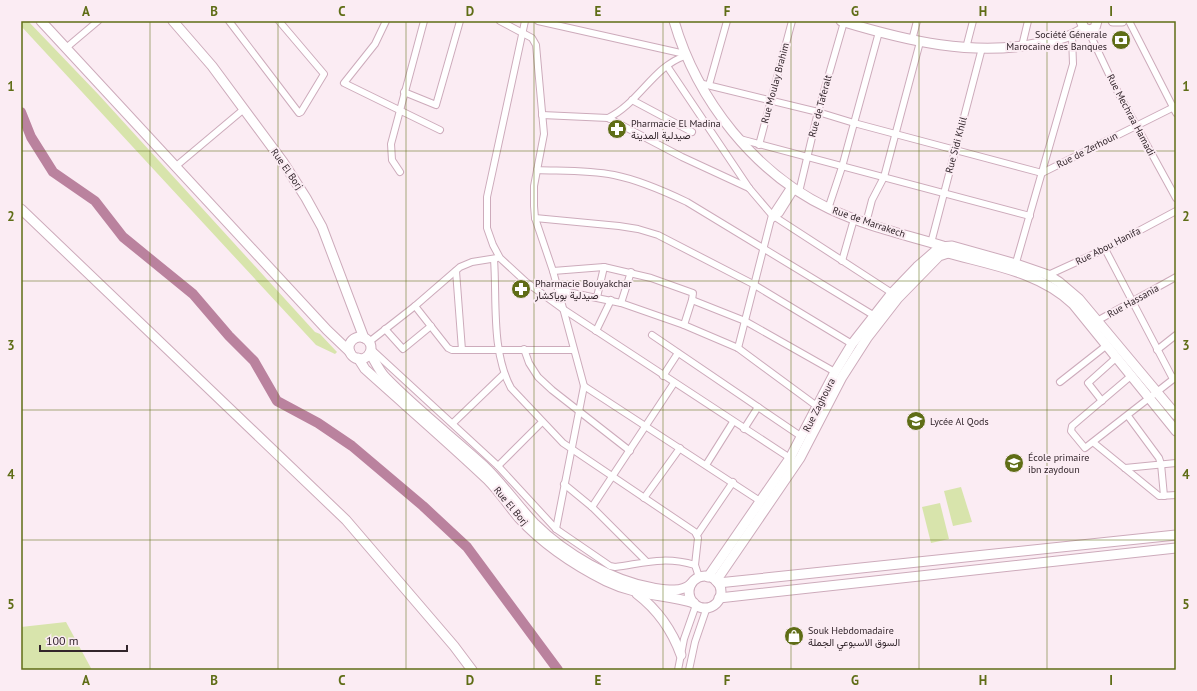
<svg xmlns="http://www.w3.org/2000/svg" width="1197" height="691" font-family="'PT Sans',Vazirmatn,sans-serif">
<rect width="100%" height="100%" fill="#fbecf3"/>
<g fill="#d8e4ac">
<polygon points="21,21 28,21 98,94 315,332 320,334 337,352 335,354 316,345 21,26"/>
<polygon points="961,487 972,522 953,526 944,491"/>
<polygon points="940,503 949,539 931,543 922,507"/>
<polygon points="66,622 92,670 21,670 21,627"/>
</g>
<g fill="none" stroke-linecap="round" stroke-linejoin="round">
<polyline stroke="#ba829e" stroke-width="10" points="21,112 31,137 53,172 95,201 123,237 193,294 229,336 254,361 277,401 318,423 352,446 423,506 467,547 558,670"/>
<g stroke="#cdabbb" stroke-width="8">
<g id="street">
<polyline points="229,21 299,113 301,112 324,74 279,21"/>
<polyline points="386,21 375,44 344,83 440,130"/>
<polyline points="500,21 532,38 536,45 544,134 534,186 534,206 535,218 553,271 584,386 556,529"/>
<polyline points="525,21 487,197 487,228 493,245 500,258 526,282 563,309 790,458"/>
<polyline points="538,21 685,54"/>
<polyline points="1129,21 1176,113"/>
<polyline points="1088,30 1114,85 1176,198"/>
<polyline points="912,40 917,21"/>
<polyline points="1022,46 1028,21"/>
<polyline points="66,48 98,21"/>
<polyline points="966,48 973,21"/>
<polyline points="667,66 749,188 772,215 892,293"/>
<polyline points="699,83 818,112 854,123 1042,173 1176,106"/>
<polyline points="709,85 727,21"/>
<polyline points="404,92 436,105 460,21"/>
<polyline points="632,100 692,132"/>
<polyline points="542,115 608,118 682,157 749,188"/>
<path d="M608 118C638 104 654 66 685 56"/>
<polyline points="740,139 1030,216"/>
<polyline points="759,145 792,21"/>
<polyline points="175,167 244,109"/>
<path d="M537 170C562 171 589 170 614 175 639 180 664 191 687 202L873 315"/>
<polyline points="400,172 392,160 391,144 424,21"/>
<polyline points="799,192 818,112 844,22"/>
<polyline points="828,209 842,167 879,32"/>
<polyline points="535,218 619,226 638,229 658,235 753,284 852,344"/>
<polyline points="772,219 780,213 795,189"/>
<polyline points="866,223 872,200 884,177 920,42"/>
<polyline points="931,243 982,48"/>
<polyline points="1105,249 1173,379"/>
<path d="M494 259C497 300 491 351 511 388L563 443 695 532 698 538 695 565 699 577"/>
<polyline points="842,261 854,219"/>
<polyline points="1015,266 1073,64 1072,36"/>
<polyline points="456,271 462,350"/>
<polyline points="553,271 604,267 651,278 693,293 692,300 684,325"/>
<polyline points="1046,276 1105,249 1176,211"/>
<polyline points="558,290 621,303 684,325 738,348 818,407"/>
<polyline points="597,297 604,267"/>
<polyline points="692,300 745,321 835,372"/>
<polyline points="621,303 631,272"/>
<polyline points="415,306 448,348 452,350 573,350"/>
<polyline points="1095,322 1176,277"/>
<polyline points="385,329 403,349 431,326"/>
<polyline points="596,331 611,300"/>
<polyline points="652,335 802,437"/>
<polyline points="369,342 415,306 460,267 472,262 497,258"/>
<polyline points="738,348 772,215 791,186"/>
<path d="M371 349 498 466 556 529 610 566 615 567C645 563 664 556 695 565"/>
<polyline points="524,349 529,363 538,377 552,390 630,451"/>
<polyline points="1157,350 1176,335"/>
<polyline points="1132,375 1072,426 1071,431 1085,448 1176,377"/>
<polyline points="663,376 678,353"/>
<polyline points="1060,382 1107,345"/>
<polyline points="584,386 760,501"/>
<polyline points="1102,401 1088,383 1117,357"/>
<polyline points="1128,416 1159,458 1161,464 1164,496"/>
<polyline points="453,423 504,374"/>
<polyline points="744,429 758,407"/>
<polyline points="1094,443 1159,496 1176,495"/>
<polyline points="706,465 733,422"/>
<polyline points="498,466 542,422"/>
<polyline points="1125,468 1176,463"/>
<polyline points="564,484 592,507 646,561"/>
<polyline points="644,498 680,448"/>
<polyline points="592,507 674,383"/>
<polyline points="697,535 733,482"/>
<polyline points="678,670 684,639 696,605"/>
<polyline points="689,670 695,642 707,607"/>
</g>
</g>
<g stroke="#cdabbb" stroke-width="11">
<g id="secondary">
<polyline points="41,21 327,330 350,352"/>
<polyline points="173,21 212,66 283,162 306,198 322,227 364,338"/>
<path d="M674 21C697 100 755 174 830 209 866 226 906 235 943 246L948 253C991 265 1040 272 1073 304L1176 431"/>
<path d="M841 21C907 41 973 57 1041 43 1057 40 1071 37 1084 28"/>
<polyline points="1081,21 1084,28 1090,30 1095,28 1097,21"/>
<polyline points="1113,21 1122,21"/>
<polyline points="21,209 346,520 454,646 472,670"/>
<circle cx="360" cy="348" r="11"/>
<path d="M370 353C375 361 379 371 386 378 416 409 451 436 483 465 502 483 517 505 535 524 565 554 612 581 653 588 666 590 681 593 691 584"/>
<path d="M358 358 365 369C406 406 448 442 488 480 500 492 508 505 519 518 543 544 574 565 606 581 637 596 664 594 694 603"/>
<circle cx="705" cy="592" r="16"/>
<polyline points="708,577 790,458 835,372 852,344 892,293 917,267 940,247 952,246 1016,264 1048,275 1059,282 1079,299 1176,415"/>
<polyline points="716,581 800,458 842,377 867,338 898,298 939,256 948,253"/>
<polyline points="718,583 1176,535"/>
<path d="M637 594C658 610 672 630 681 655"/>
<polyline points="719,598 1176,548"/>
</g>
</g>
<use href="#street" stroke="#fff" stroke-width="6"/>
<use href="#secondary" stroke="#fff" stroke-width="9"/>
</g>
<path fill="none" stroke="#5f6d16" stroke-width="1" stroke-opacity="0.55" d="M150 21V670M278 21V670M406 21V670M534 21V670M663 21V670M791 21V670M919 21V670M1047 21V670M21 151H1176M21 281H1176M21 410H1176M21 540H1176"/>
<defs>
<g id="bank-disc" transform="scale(1)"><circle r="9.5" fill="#5f6d16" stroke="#fbecf3"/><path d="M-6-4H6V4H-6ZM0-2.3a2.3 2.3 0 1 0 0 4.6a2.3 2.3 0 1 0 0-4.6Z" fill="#fff"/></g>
<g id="pharmacy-disc" transform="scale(1)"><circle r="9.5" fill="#5f6d16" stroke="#fbecf3"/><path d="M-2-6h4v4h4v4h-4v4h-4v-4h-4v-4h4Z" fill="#fff"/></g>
<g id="school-disc" transform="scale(1)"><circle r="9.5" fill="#5f6d16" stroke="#fbecf3"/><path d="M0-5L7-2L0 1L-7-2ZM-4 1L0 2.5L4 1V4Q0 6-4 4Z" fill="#fff"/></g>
<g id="shop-disc" transform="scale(1)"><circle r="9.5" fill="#5f6d16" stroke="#fbecf3"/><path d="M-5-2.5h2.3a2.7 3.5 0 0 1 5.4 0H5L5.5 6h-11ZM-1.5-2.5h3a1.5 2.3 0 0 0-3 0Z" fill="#fff"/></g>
</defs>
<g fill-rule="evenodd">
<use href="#bank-disc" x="1121" y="40"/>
<use href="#pharmacy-disc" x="617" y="129"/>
<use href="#pharmacy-disc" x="521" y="289"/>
<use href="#school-disc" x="916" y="421"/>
<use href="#school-disc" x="1014" y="463"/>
<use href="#shop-disc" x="794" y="636"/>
</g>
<g text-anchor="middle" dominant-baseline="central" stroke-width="4" stroke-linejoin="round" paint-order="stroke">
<g font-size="10" fill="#32252b" stroke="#fbecf3" text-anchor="start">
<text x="1107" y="34" text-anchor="end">Société Génerale<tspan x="1107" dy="12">Marocaine des Banques</tspan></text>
<text x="631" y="123">Pharmacie El Madina<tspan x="631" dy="12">صيدلية المدينة</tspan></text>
<text x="535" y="283">Pharmacie Bouyakchar<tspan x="535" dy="12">صيدلية بوياكشار</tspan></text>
<text x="930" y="421">Lycée Al Qods</text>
<text x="1028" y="457">École primaire<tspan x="1028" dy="12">ibn zaydoun</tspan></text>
<text x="808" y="630">Souk Hebdomadaire<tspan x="808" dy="12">السوق الاسبوعي الجملة</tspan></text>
</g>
<g font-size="10" fill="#32252b" stroke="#fbecf3">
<text transform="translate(775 83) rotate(-75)">Rue Moulay Brahim</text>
<text transform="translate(820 106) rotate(-75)">Rue de Taferalt</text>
<text transform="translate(1131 115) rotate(62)">Rue Mechraa Hamadi</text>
<text transform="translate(956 145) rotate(-75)">Rue Sidi Khlil</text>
<text transform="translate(1087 150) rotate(-27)">Rue de Zerhoun</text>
<text transform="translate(287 169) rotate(55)">Rue El Borj</text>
<text transform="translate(869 222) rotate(19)">Rue de Marrakech</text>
<text transform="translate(1108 246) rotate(-27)">Rue Abou Hanifa</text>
<text transform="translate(1133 301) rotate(-29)">Rue Hassania</text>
<text transform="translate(819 405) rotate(-63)">Rue Zaghoura</text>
<text transform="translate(511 506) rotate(50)">Rue El Borj</text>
</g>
</g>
<rect width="1197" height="691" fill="none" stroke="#fbecf3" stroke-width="44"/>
<path d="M40 645v6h87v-6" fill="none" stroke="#32252b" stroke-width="2"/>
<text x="46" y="645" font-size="12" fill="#32252b" stroke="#fbecf3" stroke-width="3" paint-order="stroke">100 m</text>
<rect x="22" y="22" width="1153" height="647" fill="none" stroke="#5f6d16" stroke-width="1.5"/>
<g font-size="13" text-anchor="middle" font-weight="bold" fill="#5f6d16">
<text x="86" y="16">A</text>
<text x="214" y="16">B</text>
<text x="342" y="16">C</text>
<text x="470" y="16">D</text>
<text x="598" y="16">E</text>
<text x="727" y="16">F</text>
<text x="855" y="16">G</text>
<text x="983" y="16">H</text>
<text x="1111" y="16">I</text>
<text x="11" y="91">1</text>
<text x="1186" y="91">1</text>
<text x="11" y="221">2</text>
<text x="1186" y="221">2</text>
<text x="11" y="350">3</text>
<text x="1186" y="350">3</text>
<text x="11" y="479">4</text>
<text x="1186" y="479">4</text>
<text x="11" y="609">5</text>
<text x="1186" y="609">5</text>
<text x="86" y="685">A</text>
<text x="214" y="685">B</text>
<text x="342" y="685">C</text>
<text x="470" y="685">D</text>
<text x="598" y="685">E</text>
<text x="727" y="685">F</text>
<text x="855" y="685">G</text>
<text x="983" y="685">H</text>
<text x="1111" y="685">I</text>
</g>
</svg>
